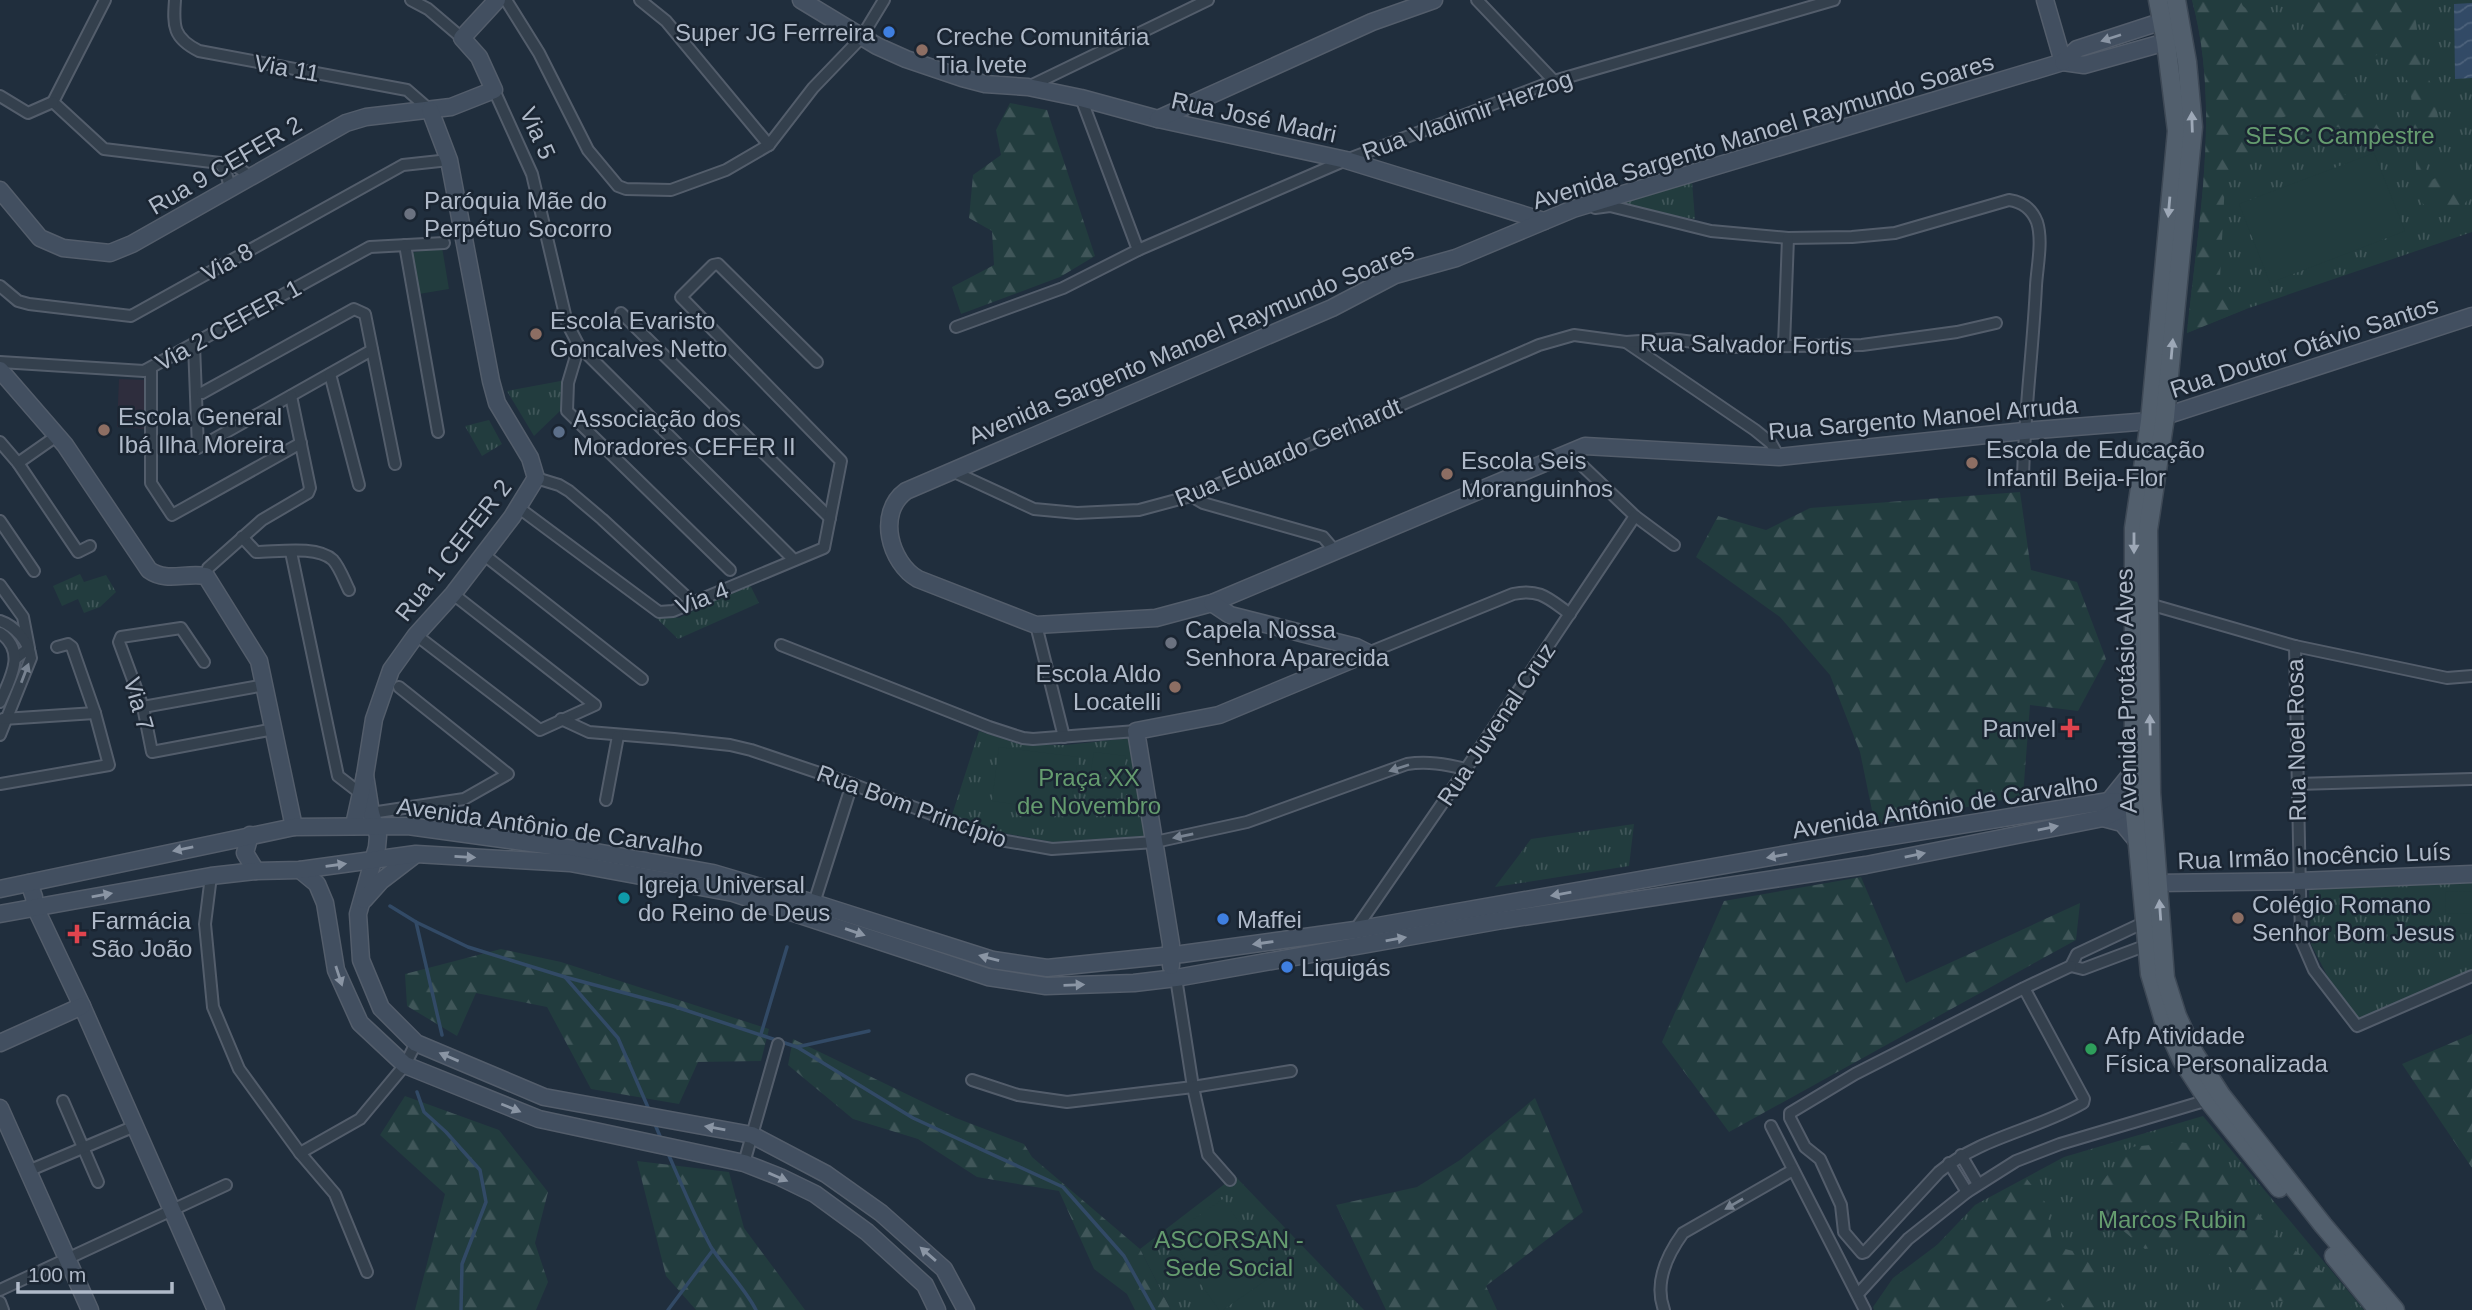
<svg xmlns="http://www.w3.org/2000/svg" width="2472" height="1310" font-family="Helvetica,sans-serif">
<defs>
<pattern id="grass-tufts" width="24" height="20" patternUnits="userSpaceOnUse" patternTransform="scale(1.75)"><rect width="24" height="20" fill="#223c3e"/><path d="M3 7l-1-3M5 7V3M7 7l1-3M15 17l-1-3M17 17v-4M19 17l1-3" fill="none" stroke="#405659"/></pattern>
<pattern id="forest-firs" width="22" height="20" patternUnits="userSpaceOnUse" patternTransform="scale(1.75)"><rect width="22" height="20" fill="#223c3e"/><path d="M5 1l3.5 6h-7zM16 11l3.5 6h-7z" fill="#405659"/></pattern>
<pattern id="water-waves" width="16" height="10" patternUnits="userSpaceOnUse" patternTransform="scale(1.75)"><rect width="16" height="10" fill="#324a66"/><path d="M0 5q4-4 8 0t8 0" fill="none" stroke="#4d627b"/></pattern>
</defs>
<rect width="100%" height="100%" fill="#202e3d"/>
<polygon fill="#2e2d3d" points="119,379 146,380 144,429 117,427"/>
<g fill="url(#grass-tufts)">
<path d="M2192 0H2472V232L2246 309 2187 333C2198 223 2221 108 2192 0Z"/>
<polygon points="1692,182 1695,219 1612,206"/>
<polygon points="566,380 561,410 534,436 507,391"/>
<polygon points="489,420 502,444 482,456 465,426"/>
<polygon points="80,574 84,582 106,575 116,592 100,607 84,613 78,599 62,606 53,586"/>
<polygon points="749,583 759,603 678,639 649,611 679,618"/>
<polygon points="979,731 1022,745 1066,745 1130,738 1145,836 1053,842 992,831 952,815"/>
<polygon points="1634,824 1629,866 1495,887 1531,839"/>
<polygon points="2472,882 2472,969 2353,1026 2311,944 2309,887"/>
<polygon points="2203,1116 2364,1310 1881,1310 1879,1306 1975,1205 2064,1157"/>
<polygon points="1235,1176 1364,1310 1171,1310 1140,1249"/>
</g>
<g fill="url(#forest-firs)">
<path d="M2192 0H2240L2243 6 2289 44 2307 36 2310 0H2423L2425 7 2415 15 2422 65 2431 84 2439 121C2427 141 2421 158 2428 182L2441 175 2458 176 2470 196 2459 212 2442 216 2424 205 2416 193V154L2410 83 2396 71 2386 54 2361 57 2343 82 2341 92 2363 106 2385 112 2391 127 2380 133 2364 125 2348 129 2326 125 2303 110 2281 118 2225 182 2220 278 2246 309 2187 333C2198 223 2221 108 2192 0Z"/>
<polygon points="1010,103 1047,110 1095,256 1060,277 961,314 952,287 994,265 992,231 969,218 973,175 1001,155 996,130"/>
<polygon points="2020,492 2031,570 2077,582 2106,659 2078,711 2030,705 2023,796 1875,825 1860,752 1830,675 1780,617 1696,557 1718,516 1766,530 1810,508"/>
<polygon points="1861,877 1906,983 2080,903 2076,940 1729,1132 1662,1042 1724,901"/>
<polygon points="501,949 561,962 769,1029 761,1061 698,1062 679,1104 591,1089 547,1007 476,993 457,1036 407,1006 405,974"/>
<polygon points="2472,1034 2472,1168 2402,1064"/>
<polygon points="793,1039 956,1118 1024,1144 1032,1157 1140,1249 1171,1310 1135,1310 1127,1294 1094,1269 1059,1191 977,1177 918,1139 853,1119 788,1065"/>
<polygon points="405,1096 499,1130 548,1192 535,1243 548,1282 536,1310 415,1310 445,1194 380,1135"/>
<polygon points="1535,1098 1583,1212 1486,1286 1497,1310 1386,1310 1336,1205 1417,1187 1460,1160"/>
<polygon points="2179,1142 2208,1146 2273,1233 2333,1280 2352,1308 2350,1310 2304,1310 2296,1304 2265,1298 2244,1285 2227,1263 2182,1242 2145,1249 2101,1212 2100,1184 2131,1147"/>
<polygon points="637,1161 729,1172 744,1228 805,1310 696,1310 666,1276"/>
<polygon points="2026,1178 2045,1202 2053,1246 2077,1252 2099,1272 2098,1307 2092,1310 2068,1310 2056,1298 2025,1310 1874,1310 1873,1307 1893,1278"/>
</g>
<g fill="#223c3e">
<polygon points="2374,153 2405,231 2270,283 2239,204"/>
<polygon points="442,247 449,289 419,294 411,253"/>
<polygon points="999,747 1078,757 1070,812 992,801"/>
<polygon points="1094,752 1126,756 1124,774 1091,770"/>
<polygon points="1088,777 1122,781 1120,799 1086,795"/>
<polygon points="2472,891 2472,913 2446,914 2445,892"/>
<polygon points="1223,1199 1247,1234 1193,1271 1169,1236"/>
<polygon points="1251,1239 1275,1274 1223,1310 1219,1310 1196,1277"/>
</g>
<polygon fill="url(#water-waves)" points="2472,3 2472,78 2455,79 2454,4"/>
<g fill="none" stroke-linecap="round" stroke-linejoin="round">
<g stroke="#324a66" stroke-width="3.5">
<polyline points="390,906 416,922 468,947 565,977 618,1038 650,1112"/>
<polyline points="416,922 442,1035"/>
<polyline points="565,977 673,1006 797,1047 913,1118 1063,1187 1124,1256 1154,1310"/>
<polyline points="761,1034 787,947"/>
<polyline points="797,1047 869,1031"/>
<polyline points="417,1092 424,1112 446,1132 480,1170 486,1202 462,1264 461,1310"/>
<polyline points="654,1122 662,1141"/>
<path d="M667 1151C681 1183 694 1216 711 1247 725 1269 744 1287 756 1310"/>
<polyline points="668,1310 713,1250"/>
</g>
<g stroke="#535d6b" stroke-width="14">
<g id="street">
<polyline points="105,0 53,102 104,149 220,163 237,167 250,176"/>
<path d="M175 0C173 26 173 38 199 51L407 90 430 110"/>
<polyline points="411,0 428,9 462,38"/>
<polyline points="506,0 539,53 588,150 618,186 626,189 671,190 726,170 769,145 813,88 861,38 884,0"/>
<polyline points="640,0 666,21 769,145"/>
<polyline points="1477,0 1554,81"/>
<polyline points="1028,87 1208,0"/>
<polyline points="494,90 532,174 567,323 579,346 794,560"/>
<polyline points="0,96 28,113 53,102"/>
<polyline points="1081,98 1138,250"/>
<polyline points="220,163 226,173 230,187"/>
<path d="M1595 208 1610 206 1711 231 1788 238 1852 237 1895 233 2009 200C2023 202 2032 209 2037 222 2043 241 2037 267 2036 286 2033 351 2024 415 2023 480"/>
<polyline points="405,245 438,432"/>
<polyline points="0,286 18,301 29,304 131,316 403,165 449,160"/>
<polyline points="621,313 830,518"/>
<polyline points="956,327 1063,288 1138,250 1346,160 1554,81 1834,0"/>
<polyline points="1626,342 1755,430 1771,443 1779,457"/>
<polyline points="194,345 198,448 372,350"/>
<polyline points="1784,345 1788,238"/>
<polyline points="579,346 568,383 567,411 730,570"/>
<polyline points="0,362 144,371 370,247 444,243"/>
<polyline points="151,369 151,483 172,515 301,443"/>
<polyline points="330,374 359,485"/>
<polyline points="202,393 354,309 365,314 395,464"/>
<polyline points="0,442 18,463 78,552 90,546"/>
<polyline points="1568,452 1635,516 1674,545"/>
<polyline points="18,463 58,435"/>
<polyline points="952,471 1034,509 1077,513 1139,510 1191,496 1539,345 1574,335 1626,342 1670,339 1733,347 1862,345 1957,332 1996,323"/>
<polyline points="536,478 559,485 569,491 602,519 693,603"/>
<polyline points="1191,496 1203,503 1323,537 1335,551"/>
<polyline points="519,508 659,612 673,611 824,548 841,461 681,297 713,265 718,264 817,362"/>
<polyline points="0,521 34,571"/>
<path d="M242 537 256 552C277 552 317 545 333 560 340 568 344 580 349 590"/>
<polyline points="291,552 338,776 360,793 366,794"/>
<polyline points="483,554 642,679"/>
<polyline points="206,576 208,568 262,520 308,493 310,488 291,396"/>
<polyline points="0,585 23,617 29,648 16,658"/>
<polyline points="2149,604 2295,646 2447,678 2472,676"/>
<path d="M0 621C15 626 29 642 31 658L0 735"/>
<polyline points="1036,625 1064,737"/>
<path d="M0 633C27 651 10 679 0 702"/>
<polyline points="416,635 540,730 595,705 453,594"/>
<polyline points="781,645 989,727 1023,738 1033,739 1136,731"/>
<polyline points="2295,646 2301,940 2314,970 2357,1026 2472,976"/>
<path d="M1368 653 1513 594C1540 588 1549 599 1570 614"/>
<polyline points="204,662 181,628 121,637 119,642 143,707 152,752 274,729"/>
<polyline points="143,707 265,685"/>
<polyline points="3,719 95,713"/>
<path d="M561 719 589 732 674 739 730 745 751 750 852 784 1000 840 1052 849 1155 842 1247 822 1407 764C1427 761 1445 764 1466 769"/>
<polyline points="0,784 109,765 95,713 72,647 68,644 57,647"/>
<polyline points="2297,784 2472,779"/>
<polyline points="606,800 618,736"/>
<polyline points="371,813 464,799 508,774 399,687"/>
<polyline points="211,876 205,924 213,1007 239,1069 300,1153 335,1194 367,1272"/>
<polyline points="814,903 852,784"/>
<polyline points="2145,922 2077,954 2071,966 2083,969 2147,945"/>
<polyline points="1355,930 1466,769 1635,516"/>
<polyline points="1176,978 1193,1087 1208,1155 1230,1180"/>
<path d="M2024 988 1855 1074 1790 1113V1118L1805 1147 1820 1159 1841 1205 1844 1232 1862 1253 1865 1252 1939 1172C1981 1137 2036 1130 2083 1103L2084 1099 2024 988 2071 966"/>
<polyline points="972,1080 1018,1095 1067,1102 1193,1087 1291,1071"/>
<polyline points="63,1101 98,1182"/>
<polyline points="1771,1126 1865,1310"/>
<polyline points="300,1153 360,1119 405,1065 416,1043"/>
<polyline points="1961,1155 1978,1184"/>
<polyline points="744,1163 778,1044"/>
<polyline points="1949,1163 1967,1192"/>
<polyline points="28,1171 135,1126"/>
<polyline points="0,1290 226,1185"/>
<polyline points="1858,1294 1908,1239 1967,1192 2016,1161 2060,1144 2208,1100"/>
<polyline points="0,1302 3,1310"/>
<path d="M1664 1310C1654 1283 1667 1255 1683 1233L1793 1170"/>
</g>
</g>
<g stroke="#535d6b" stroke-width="19">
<g id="secondary">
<polyline points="801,0 877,46 906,59 962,78 985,84 1028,87 1081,98 1158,119 1346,160 1544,221"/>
<polyline points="2045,0 2063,62"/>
<path d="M2166 42 2084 65 2063 62 1573 209 1456 258 1395 275 1332 308 906 491C876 513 890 563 918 579L1036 625 1156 618 1212 603 1585 446 1779 457 2024 431 2150 421 2472 316"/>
<polyline points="2063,62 2077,49 2163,21"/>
<polyline points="1158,119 1372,22 1434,0"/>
<polyline points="0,190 40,238 63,248 110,253 132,244 346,123 366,117 451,107 494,90 479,57 462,38 497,0"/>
<path d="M0 370 65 445 149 570C167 583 186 572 206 576L259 661 294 827"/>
<polyline points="1212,603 1230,615 1356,647 1368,653"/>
<polyline points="365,775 371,813 378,836 377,847 358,914 361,960 381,1008 416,1043 544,1097 752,1135 826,1174 881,1213 944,1269 966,1310"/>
<polyline points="2109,801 2134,770"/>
<polyline points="2103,818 2122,823 2136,840"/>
<polyline points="354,825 365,775 374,719 391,670 416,635 453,594 512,517 536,478 530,458 497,403 491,381 449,160 430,110"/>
<polyline points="250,835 245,853 256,871"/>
<polyline points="300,870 317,884 325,903 336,970 360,1023 405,1065 539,1119 744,1163 780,1177 815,1194 867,1232 925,1285 937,1310"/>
<polyline points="29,883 34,897 35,907 82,1006 216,1310"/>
<polyline points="2157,883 2299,881 2472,874"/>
<polyline points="0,889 294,827 408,826 596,852 713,873 814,903 993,960 1047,968 1182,954 1355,930 1862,841 2109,801 2132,803"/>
<polyline points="364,900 381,881 415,855"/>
<polyline points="0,914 211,876 256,871 300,870 416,854 570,863 733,893 988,977 1046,986 1134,983 1176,978 1503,920 1866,865 2103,818 2134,803"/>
<polyline points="1171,966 1171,944 1136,731 1219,715 1368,653"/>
<polyline points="0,1043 82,1006"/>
<polyline points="0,1108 90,1310"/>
</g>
</g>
<g stroke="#3e4956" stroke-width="21">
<g id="primary">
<polyline points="2158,0 2166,42 2177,131 2150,421 2134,528 2134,803 2150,974 2164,1021 2182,1060 2208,1100 2279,1188"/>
<polyline points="2176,0 2187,62 2193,127 2165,417 2148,530 2151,793 2165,978 2177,1016 2194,1053 2221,1095 2323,1225 2395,1310"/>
<polyline points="2334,1256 2378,1310"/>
</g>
</g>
<use href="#street" stroke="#34404d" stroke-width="10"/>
<use href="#secondary" stroke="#424f60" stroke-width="16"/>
<use href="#primary" stroke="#525f6d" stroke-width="18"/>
</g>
<defs><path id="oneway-solid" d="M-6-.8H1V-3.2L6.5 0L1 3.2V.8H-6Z" transform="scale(1.75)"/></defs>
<g fill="#8a95a4">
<use href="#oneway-solid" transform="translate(2111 38) rotate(162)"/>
<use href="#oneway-solid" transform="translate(2048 828) rotate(-11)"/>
<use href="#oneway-solid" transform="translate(183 849) rotate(168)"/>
<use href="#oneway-solid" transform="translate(1915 855) rotate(-11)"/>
<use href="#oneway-solid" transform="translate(1777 856) rotate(170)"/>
<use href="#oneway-solid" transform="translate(465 857) rotate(3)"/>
<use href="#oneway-solid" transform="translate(336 865) rotate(-8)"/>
<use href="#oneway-solid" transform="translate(1561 894) rotate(170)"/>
<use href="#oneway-solid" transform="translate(102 895) rotate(-10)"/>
<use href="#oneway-solid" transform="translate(855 932) rotate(19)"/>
<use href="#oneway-solid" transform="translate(1396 939) rotate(-10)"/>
<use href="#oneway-solid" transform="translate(1263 943) rotate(172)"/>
<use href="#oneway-solid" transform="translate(989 958) rotate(-165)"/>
<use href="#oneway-solid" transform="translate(339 976) rotate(72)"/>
<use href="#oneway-solid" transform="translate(1074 985) rotate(-2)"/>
<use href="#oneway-solid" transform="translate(449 1057) rotate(-157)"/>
<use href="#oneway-solid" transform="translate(511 1108) rotate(22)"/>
<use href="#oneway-solid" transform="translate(715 1128) rotate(-170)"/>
<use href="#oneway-solid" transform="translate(778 1177) rotate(23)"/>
<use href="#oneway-solid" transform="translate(928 1254) rotate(-139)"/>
</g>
<g fill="#9da8b7">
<use href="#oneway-solid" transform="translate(2192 122) rotate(-92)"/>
<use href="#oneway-solid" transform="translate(2169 207) rotate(95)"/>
<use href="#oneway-solid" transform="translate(2172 349) rotate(-85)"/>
<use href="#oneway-solid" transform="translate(2134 543) rotate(90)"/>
<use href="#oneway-solid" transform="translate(2150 725) rotate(-91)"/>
<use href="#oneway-solid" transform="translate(2160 910) rotate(-94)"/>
</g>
<g fill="#788391">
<use href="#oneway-solid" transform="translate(25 673) rotate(-69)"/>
<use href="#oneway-solid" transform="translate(1399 768) rotate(162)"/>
<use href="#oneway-solid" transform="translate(1183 836) rotate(168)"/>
<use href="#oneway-solid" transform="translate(1734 1204) rotate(150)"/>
</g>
<g fill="#3f7fe0" stroke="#1a2532" stroke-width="2.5">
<circle cx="889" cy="32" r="7"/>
<circle cx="1223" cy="919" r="7"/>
<circle cx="1287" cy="967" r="7"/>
</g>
<g fill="#8d6e63" stroke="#1a2532" stroke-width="2.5">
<circle cx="922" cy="50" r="7"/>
<circle cx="536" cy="334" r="7"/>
<circle cx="104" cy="430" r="7"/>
<circle cx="1972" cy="463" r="7"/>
<circle cx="1447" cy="474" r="7"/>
<circle cx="1175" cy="687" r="7"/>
<circle cx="2238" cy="918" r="7"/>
</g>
<g fill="#6b7280" stroke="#1a2532" stroke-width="2.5">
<circle cx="410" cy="214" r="7"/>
<circle cx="1171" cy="643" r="7"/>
</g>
<circle fill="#5c6f8a" stroke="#1a2532" stroke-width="2.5" cx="559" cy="432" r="7"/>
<g fill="#e0444e" stroke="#1a2532" stroke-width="2.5">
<path d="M2066.5 717.5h7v7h7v7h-7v7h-7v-7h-7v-7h7z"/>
<path d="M73.5 923.5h7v7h7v7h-7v7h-7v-7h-7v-7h7z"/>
</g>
<circle fill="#0f9aa8" stroke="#1a2532" stroke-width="2.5" cx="624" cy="898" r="7"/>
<circle fill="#2e9e5b" stroke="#1a2532" stroke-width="2.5" cx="2091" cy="1049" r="7"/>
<g text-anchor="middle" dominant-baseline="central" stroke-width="5" stroke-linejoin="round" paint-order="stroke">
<g font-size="24" fill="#b0bac9" stroke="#1a2532" text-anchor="start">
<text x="875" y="32" text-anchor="end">Super JG Ferrreira</text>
<text x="936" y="36">Creche Comunitária<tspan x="936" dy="28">Tia Ivete</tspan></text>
<text x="424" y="200">Paróquia Mãe do<tspan x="424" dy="28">Perpétuo Socorro</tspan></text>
<text x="550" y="320">Escola Evaristo<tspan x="550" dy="28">Goncalves Netto</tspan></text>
<text x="118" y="416">Escola General<tspan x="118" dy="28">Ibá Ilha Moreira</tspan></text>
<text x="573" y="418">Associação dos<tspan x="573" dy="28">Moradores CEFER II</tspan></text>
<text x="1986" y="449">Escola de Educação<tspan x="1986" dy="28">Infantil Beija-Flor</tspan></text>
<text x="1461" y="460">Escola Seis<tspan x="1461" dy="28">Moranguinhos</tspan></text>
<text x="1185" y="629">Capela Nossa<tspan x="1185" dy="28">Senhora Aparecida</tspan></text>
<text x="1161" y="673" text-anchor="end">Escola Aldo<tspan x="1161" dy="28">Locatelli</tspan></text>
<text x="2056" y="728" text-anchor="end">Panvel</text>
<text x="638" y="884">Igreja Universal<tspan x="638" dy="28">do Reino de Deus</tspan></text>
<text x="2252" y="904">Colégio Romano<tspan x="2252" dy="28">Senhor Bom Jesus</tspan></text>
<text x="1237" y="919">Maffei</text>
<text x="91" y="920">Farmácia<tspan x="91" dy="28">São João</tspan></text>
<text x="1301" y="967">Liquigás</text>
<text x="2105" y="1035">Afp Atividade<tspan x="2105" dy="28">Física Personalizada</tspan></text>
</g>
<g font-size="24" fill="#b0bac9" stroke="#1a2532">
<text transform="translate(287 68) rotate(10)">Via 11</text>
<text transform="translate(1467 115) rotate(-20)">Rua Vladimir Herzog</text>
<text transform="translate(1254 117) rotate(12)">Rua José Madri</text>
<text transform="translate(1763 131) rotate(-17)">Avenida Sargento Manoel Raymundo Soares</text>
<text transform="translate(538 133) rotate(66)">Via 5</text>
<text transform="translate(225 165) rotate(-30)">Rua 9 CEFER 2</text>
<text transform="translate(227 262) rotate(-29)">Via 8</text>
<text transform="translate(228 325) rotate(-29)">Via 2 CEFER 1</text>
<text transform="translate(1191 343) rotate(-23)">Avenida Sargento Manoel Raymundo Soares</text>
<text transform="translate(1746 344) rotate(1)">Rua Salvador Fortis</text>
<text transform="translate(2304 347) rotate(-18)">Rua Doutor Otávio Santos</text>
<text transform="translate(1923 418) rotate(-5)">Rua Sargento Manoel Arruda</text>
<text transform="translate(1288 452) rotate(-23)">Rua Eduardo Gerhardt</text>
<text transform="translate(453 550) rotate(-52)">Rua 1 CEFER 2</text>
<text transform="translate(702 598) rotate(-21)">Via 4</text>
<text transform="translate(2126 691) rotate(-91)">Avenida Protásio Alves</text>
<text transform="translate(139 704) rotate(74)">Via 7</text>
<text transform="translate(1496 724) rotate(-56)">Rua Juvenal Cruz</text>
<text transform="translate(2296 740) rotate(-91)">Rua Noel Rosa</text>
<text transform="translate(912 806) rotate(20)">Rua Bom Princípio</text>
<text transform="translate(1945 806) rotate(-9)">Avenida Antônio de Carvalho</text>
<text transform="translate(550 827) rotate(8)">Avenida Antônio de Carvalho</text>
<text transform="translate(2314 856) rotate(-2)">Rua Irmão Inocêncio Luís</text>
</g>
<g font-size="24" fill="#659c6f" stroke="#1a2532">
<text x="2340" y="135">SESC Campestre</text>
<text x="1089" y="777">Praça XX<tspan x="1089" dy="28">de Novembro</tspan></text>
<text x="2172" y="1219">Marcos Rubin</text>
<text x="1229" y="1239">ASCORSAN -<tspan x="1229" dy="28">Sede Social</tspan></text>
</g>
</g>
<path d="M18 1282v10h154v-10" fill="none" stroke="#b0bac9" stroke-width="3.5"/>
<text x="28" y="1282" font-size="21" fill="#b0bac9" stroke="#1a2532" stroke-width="5" paint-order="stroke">100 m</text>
</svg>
